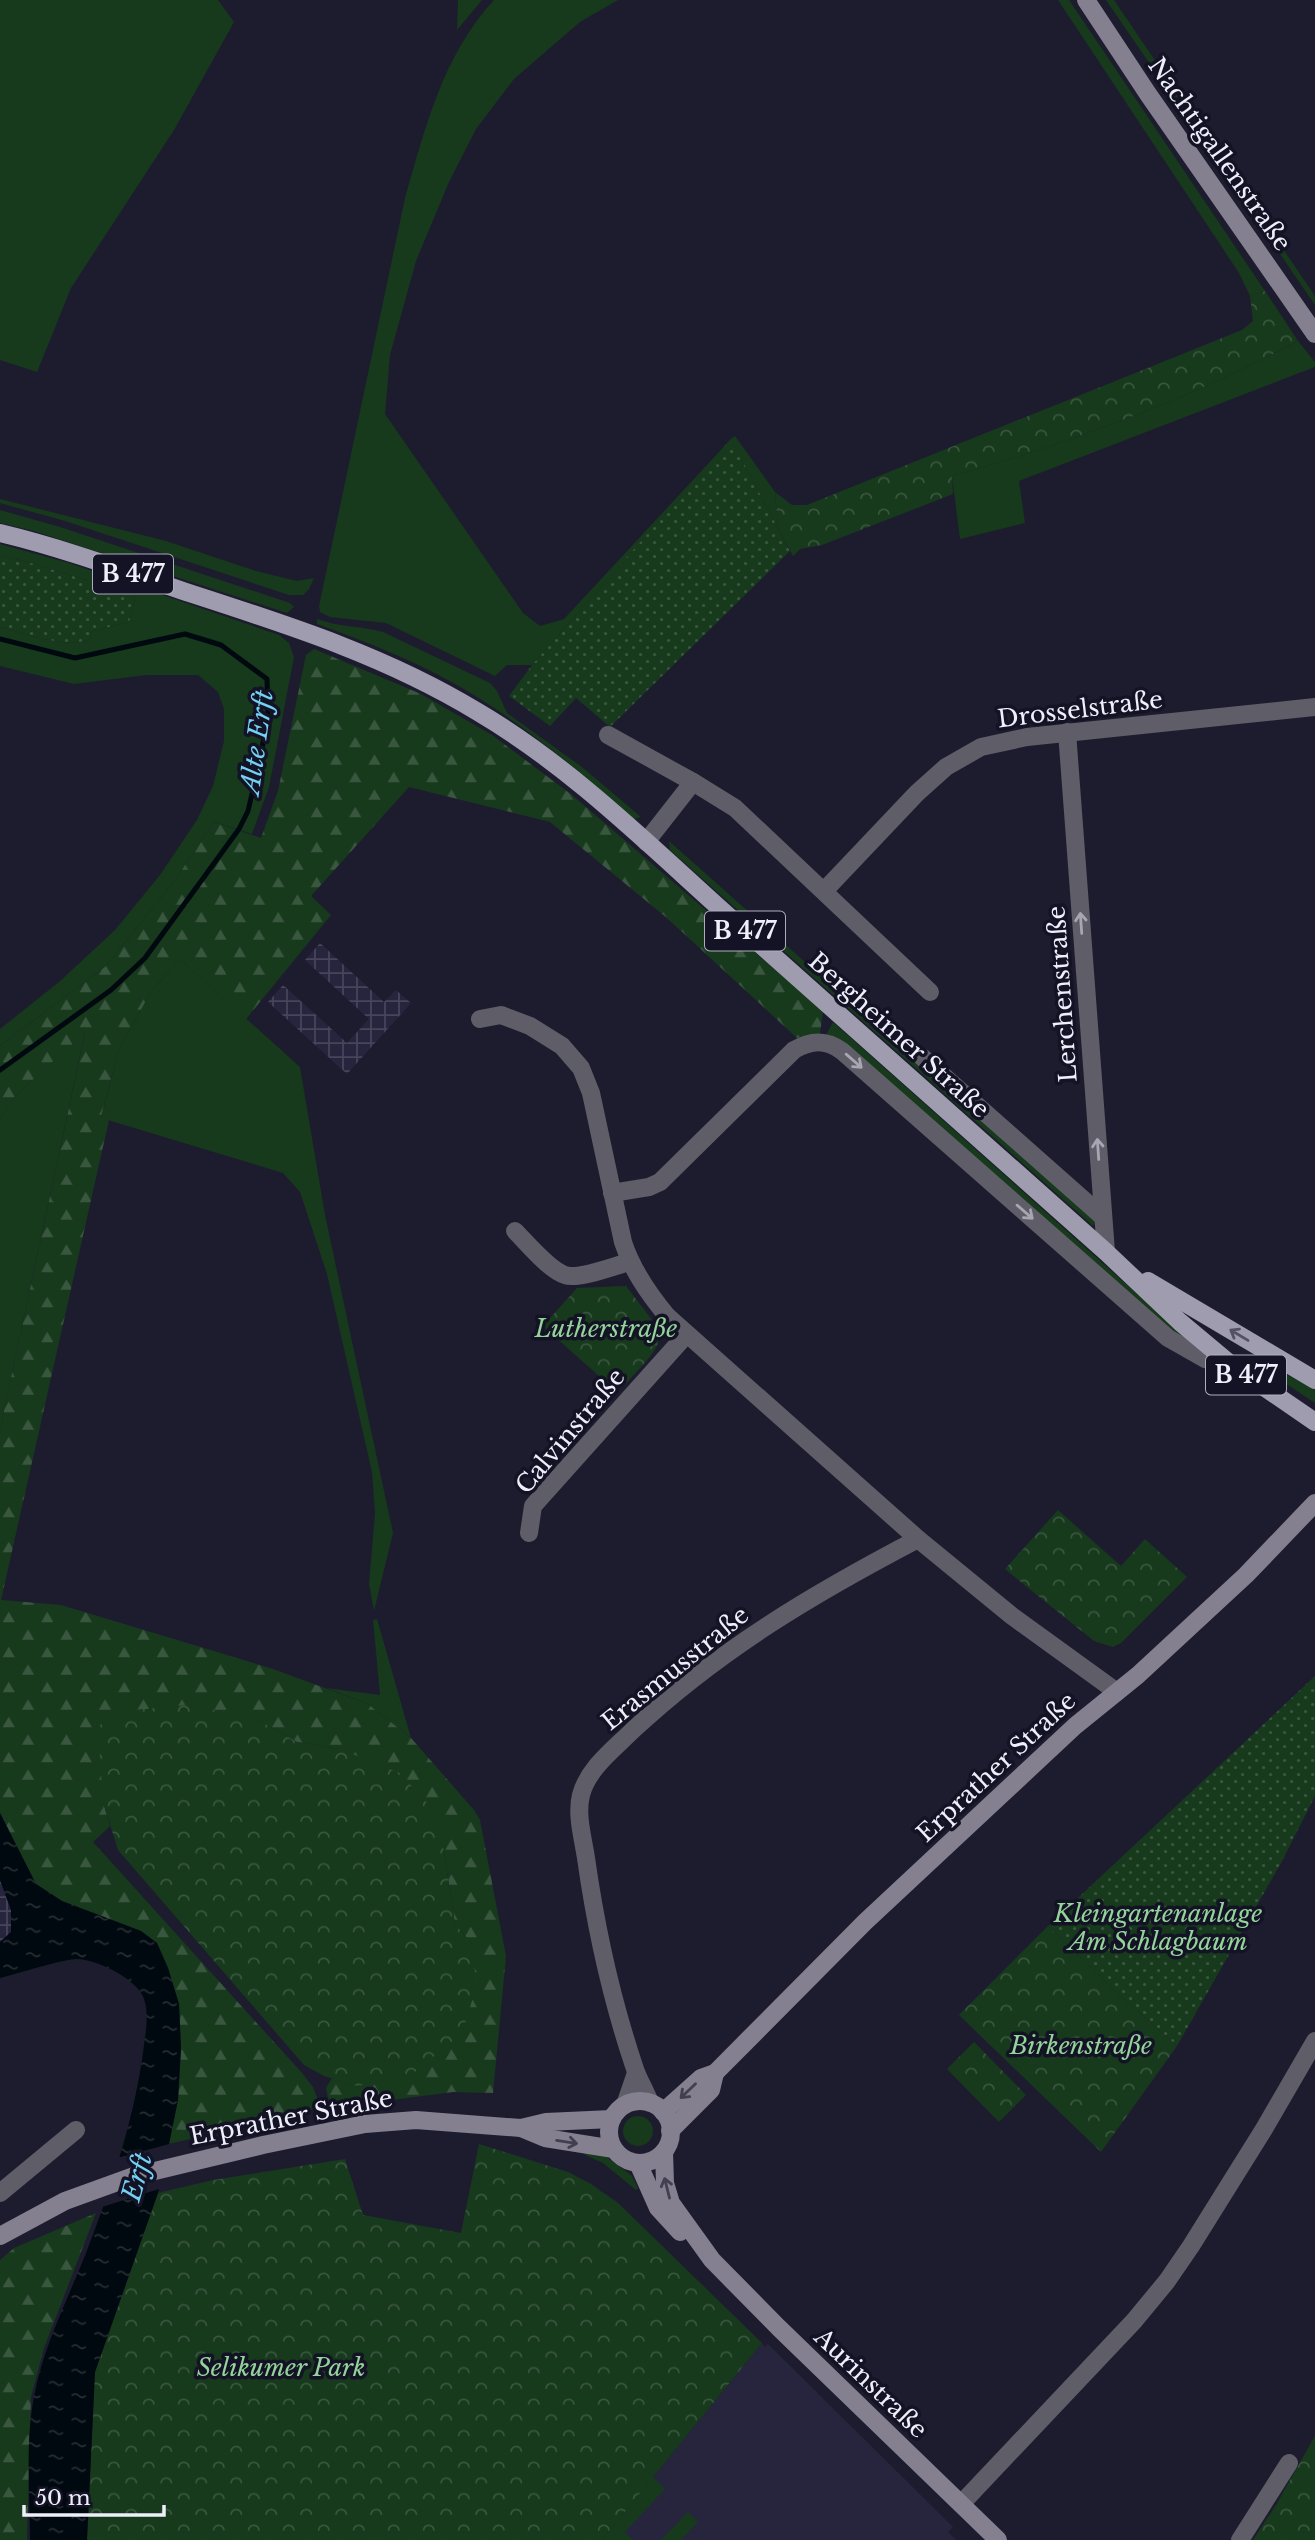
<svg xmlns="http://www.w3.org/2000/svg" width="1315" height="2540" font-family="'Libre Baskerville',serif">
<defs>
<pattern id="industrial-grid" width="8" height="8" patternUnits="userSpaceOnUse" patternTransform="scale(1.75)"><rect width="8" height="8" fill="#26253d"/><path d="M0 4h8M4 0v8" fill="none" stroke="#46455a"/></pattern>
<pattern id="forest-firs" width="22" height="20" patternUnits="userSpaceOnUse" patternTransform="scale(1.75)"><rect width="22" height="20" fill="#17391c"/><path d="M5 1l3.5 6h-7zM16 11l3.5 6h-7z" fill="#39563e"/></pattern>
<pattern id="park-crowns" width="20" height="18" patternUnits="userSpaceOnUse" patternTransform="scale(1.75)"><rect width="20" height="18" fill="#17391c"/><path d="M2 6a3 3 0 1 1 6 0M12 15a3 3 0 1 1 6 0" fill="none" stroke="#39563e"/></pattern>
<pattern id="garden-dots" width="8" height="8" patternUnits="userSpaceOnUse" patternTransform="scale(1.75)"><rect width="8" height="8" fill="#17391c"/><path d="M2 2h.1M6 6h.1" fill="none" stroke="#39563e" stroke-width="1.8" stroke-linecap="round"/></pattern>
<pattern id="water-ripples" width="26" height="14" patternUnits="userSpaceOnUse" patternTransform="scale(1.75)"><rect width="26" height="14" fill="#00090f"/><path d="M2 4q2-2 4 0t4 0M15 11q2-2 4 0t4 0" fill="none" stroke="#262d33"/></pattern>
</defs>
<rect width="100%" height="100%" fill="#1d1c2f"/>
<polygon fill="#26253d" points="762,2343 765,2347 768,2344 953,2527 948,2532 956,2540 602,2540"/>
<g fill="url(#industrial-grid)">
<polygon points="320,943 384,1002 396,990 411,1003 347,1074 268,1002 283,985 347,1043 369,1019 305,960"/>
<polygon points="0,1880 11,1910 11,1932 0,1942"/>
</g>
<g fill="#17391c">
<polygon points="0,0 218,0 234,22 174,130 71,288 37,372 0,360"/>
<polygon points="458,0 482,0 457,30"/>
<path d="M494 0H618L580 22 514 79 476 129 449 182 416 261 390 355 385 414 523 613 540 626 564 619 731 439 735 436 775 492 778 528 731 440 532 665H507L495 676 386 623 330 617 320 612 319 606 405 198C425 128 443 55 494 0Z"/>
<polygon points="1058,0 1069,0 1265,291 1250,296 1239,273"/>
<polygon points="1106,0 1114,0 1315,296 1315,305"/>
<path d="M1298 341 1315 362V367L1019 481 1025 523 960 539 952 476C1071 443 1189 399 1298 341Z"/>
<polygon points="0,499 166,541 256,571 297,581 314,578 309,589 303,595 289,595 65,521 0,503"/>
<polygon points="0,510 60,527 290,603 294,607 287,613 34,531 0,523"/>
<path d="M0 544 69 563 279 635 289 643 294 657 269 787 252 834 214 822 173 883 106 966 0 1046V1029L59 982 115 930 160 875 197 820 213 786 224 741V709L218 692 198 675H146L74 684 0 666V627C28 634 62 648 90 640L93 631 129 622 136 595 24 561 0 556Z"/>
<path d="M317 619C338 627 361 626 383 632L490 683 497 691 507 713 582 767 641 817 634 819C580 771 526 726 464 689 418 662 367 642 317 624Z"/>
<polygon points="669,841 906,1052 920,1060 1096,1221 1093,1226 670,850"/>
<polygon points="180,959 300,1067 325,1215 393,1533 374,1611 369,1584 375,1513 372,1472 327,1274 300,1192 283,1173 101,1118 119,1049 152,990"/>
<polygon points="833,1022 1191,1342 1188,1345 826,1035"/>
<polygon points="85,1032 0,1429 0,1118 15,1096"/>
<polygon points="1280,1371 1315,1389 1315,1403 1276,1377"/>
<polygon points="377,1619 411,1738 368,1704 326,1688 380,1695 373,1620"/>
<circle cx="638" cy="2131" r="15"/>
<polygon points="586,2151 603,2154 632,2176 638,2188 636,2190 603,2163 585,2155"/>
<polygon points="653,2477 665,2489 625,2532 633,2540 602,2540"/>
<polygon points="688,2512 698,2522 681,2540 661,2540"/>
</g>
<g fill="url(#forest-firs)">
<polygon points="314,649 421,694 492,735 572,795 823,1011 820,1034 797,1038 667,918 550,822 409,787 311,896 331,915 246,1019 180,959 152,990 119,1049 101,1117 109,1120 1,1600 61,1605 273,1669 368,1704 411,1738 474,1810 480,1820 506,1956 493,2093 453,2092 338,2107 329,2102 326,2088 332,2078 357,2086 473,1945 455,1924 443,1845 340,1749 297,1742 253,1717 103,1802 110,1826 93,1842 302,2073 313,2087 320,2105 318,2108 169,2144 178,2100 181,2048 179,2004 168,1968 157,1943 141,1931 62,1901 36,1884 0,1813 0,1429 85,1033 15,1096 0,1118 0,1046 106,966 173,883 214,822 261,838 278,791 306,655"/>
<polygon points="96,2213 44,2348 31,2397 27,2540 0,2540 0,2260 14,2248"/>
</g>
<g fill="url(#park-crowns)">
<path d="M1265 291 1298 341C1189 399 1071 443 952 476L953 494 822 545 800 549 793 556 778 528 775 492 792 505H807L1242 330 1253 321 1250 296Z"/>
<path d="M626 1286C668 1342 673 1332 624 1386L616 1378 609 1385 543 1326 577 1288Z"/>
<polygon points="1058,1510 1121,1566 1145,1539 1187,1577 1121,1643 1113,1647 1094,1641 1005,1569"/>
<polygon points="187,1705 253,1717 297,1742 340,1749 400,1773 431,1807 443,1845 455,1924 473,1945 476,1988 462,2033 409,2077 357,2086 324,2076 304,2065 118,1850 103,1802 98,1726 125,1711"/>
<polygon points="1048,1926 1116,1992 1177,2046 1101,2152 959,2015"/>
<polygon points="974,2042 1026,2095 999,2122 947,2069"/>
<polygon points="479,2144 568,2172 591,2184 618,2203 762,2343 602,2540 87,2540 95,2372 158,2193 213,2180 345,2159 363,2215 461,2233"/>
<polygon points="1315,2436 1315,2540 1253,2540 1276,2505"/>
</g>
<g fill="url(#garden-dots)">
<polygon points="731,439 790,551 610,727 576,698 550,726 509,696 532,665"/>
<path d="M0 556 24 561 136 595 129 622 93 631 90 640C62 648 28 634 0 627Z"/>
<polygon points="1315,1676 1315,1796 1281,1863 1177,2046 1116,1992 1048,1926"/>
</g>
<path fill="url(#water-ripples)" d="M0 1813 36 1884 62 1901 141 1931 157 1943 168 1968 179 2004 181 2048 178 2100 169 2144 158 2193 95 2372 87 2540H30C30 2494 25 2443 34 2397 43 2347 67 2301 86 2253 112 2186 135 2117 144 2045 146 2030 150 2007 141 1993 130 1976 97 1960 77 1959 63 1959 17 1974 0 1978V1942L11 1932V1910L0 1880Z"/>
<polygon fill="#1d1c2f" points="173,2143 162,2188 99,2208 117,2158"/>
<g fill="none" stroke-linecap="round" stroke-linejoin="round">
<polyline stroke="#00090f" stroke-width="5" points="0,639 75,658 185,634 221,645 267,679 268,714 260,760 248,811 239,829 145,958 111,990 0,1070"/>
<g stroke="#5f5d67" stroke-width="18">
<polyline points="1067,732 1106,1252"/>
<polyline points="608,735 693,782 735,808 930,992"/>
<polyline points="646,842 693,782"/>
<polyline points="824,891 917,793 946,767 981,747 1027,737 1315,707"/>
<path d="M480 1019 501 1015 530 1026 562 1046 581 1068 591 1093 623 1242C632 1270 648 1293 667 1316L918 1539 1012 1616 1117 1692"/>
<polyline points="922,1057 1103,1217"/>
<path d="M612 1193 649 1187 660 1182 794 1050C811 1040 826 1039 842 1051L1168 1338 1205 1359 1229 1363"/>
<path d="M515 1231C527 1243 549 1270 565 1275 578 1280 614 1266 629 1262"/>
<polyline points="529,1533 533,1506 686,1335"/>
<path d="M650 2103C646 2091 639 2081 635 2069 612 2001 596 1929 586 1858 583 1838 576 1815 581 1795 588 1768 614 1749 633 1730 720 1649 813 1594 918 1539"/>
<polyline points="625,2105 636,2073"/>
<polyline points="0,2193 76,2130"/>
<polyline points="961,2504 1134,2321 1167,2281 1191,2246 1264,2129 1315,2041"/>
<polyline points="1240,2540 1289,2463"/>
</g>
<g stroke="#848090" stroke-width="18">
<polyline points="1086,0 1148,94 1315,334"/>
<circle cx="640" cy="2132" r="31"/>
<polyline points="663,2112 701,2078 715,2073 865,1922 1075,1726 1138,1675 1246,1575 1315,1503"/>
<polyline points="521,2128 545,2138 614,2149"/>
<polyline points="670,2131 711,2090 715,2073"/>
<polyline points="664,2152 665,2183 671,2203 712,2260 779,2328 998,2540"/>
<polyline points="638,2163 658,2208 680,2232"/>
<polyline points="0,2236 65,2201 134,2176 263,2145 365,2124 416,2120 521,2128 546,2122 612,2119"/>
</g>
<g stroke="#a09cb0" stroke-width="18">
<path d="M0 533C63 548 125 571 186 592 288 625 386 656 478 712 573 768 652 848 734 921 858 1031 982 1142 1106 1252L1180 1322 1229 1363 1315 1422"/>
<polyline points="1148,1281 1315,1380"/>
</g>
</g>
<defs><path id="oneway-shaft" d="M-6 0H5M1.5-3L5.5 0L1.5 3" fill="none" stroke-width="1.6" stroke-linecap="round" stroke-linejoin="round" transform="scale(1.75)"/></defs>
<g stroke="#a7a6b2">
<use href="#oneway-shaft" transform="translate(1081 923) rotate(-94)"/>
<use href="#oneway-shaft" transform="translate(854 1061) rotate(41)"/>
<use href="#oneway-shaft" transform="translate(1098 1149) rotate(-94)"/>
<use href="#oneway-shaft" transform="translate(1025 1212) rotate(41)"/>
</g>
<use stroke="#535164" href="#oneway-shaft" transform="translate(1239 1335) rotate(-149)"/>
<g stroke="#413f50">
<use href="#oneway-shaft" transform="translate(688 2091) rotate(136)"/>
<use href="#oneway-shaft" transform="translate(567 2142) rotate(9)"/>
<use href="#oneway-shaft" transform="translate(667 2188) rotate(-104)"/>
</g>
<g text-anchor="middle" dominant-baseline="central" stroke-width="7" stroke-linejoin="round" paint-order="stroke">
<g fill="#141325" stroke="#adadbc" stroke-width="2">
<rect x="93" y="554.5" width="80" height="39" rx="5"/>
<rect x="705" y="911.5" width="80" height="39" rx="5"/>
<rect x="1206" y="1355.5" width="80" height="39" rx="5"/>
</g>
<g font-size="23" font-weight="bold" fill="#efeffc">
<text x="133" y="574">B 477</text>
<text x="745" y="931">B 477</text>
<text x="1246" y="1375">B 477</text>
</g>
<g font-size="24" fill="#efeffc" stroke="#141325">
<text transform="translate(1220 154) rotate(55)">Nachtigallenstraße</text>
<text transform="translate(1080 709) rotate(-7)">Drosselstraße</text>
<text transform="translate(1062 994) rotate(-94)">Lerchenstraße</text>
<text transform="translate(899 1035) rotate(42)">Bergheimer Straße</text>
<text transform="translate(570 1431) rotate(-50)">Calvinstraße</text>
<text transform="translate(675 1668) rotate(-39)">Erasmusstraße</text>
<text transform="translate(996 1767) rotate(-43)">Erprather Straße</text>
<text transform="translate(291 2117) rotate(-11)">Erprather Straße</text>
<text transform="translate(871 2383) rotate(44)">Aurinstraße</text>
</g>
<g font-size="24" font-style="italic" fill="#94d39a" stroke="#141325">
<text x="606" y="1328">Lutherstraße</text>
<text x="1158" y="1913">Kleingartenanlage<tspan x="1158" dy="28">Am Schlagbaum</tspan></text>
<text x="1081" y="2045">Birkenstraße</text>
<text x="281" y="2367">Selikumer Park</text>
</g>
<g font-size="26" font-style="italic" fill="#73d1f4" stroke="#141325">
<text transform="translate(257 742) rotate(-82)">Alte Erft</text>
<text transform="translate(137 2177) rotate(-74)">Erft</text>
</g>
</g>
<path d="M24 2505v10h140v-10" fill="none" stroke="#efeffc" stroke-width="3.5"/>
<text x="35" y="2505" font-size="21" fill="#efeffc" stroke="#141325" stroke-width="5" paint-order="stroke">50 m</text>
</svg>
